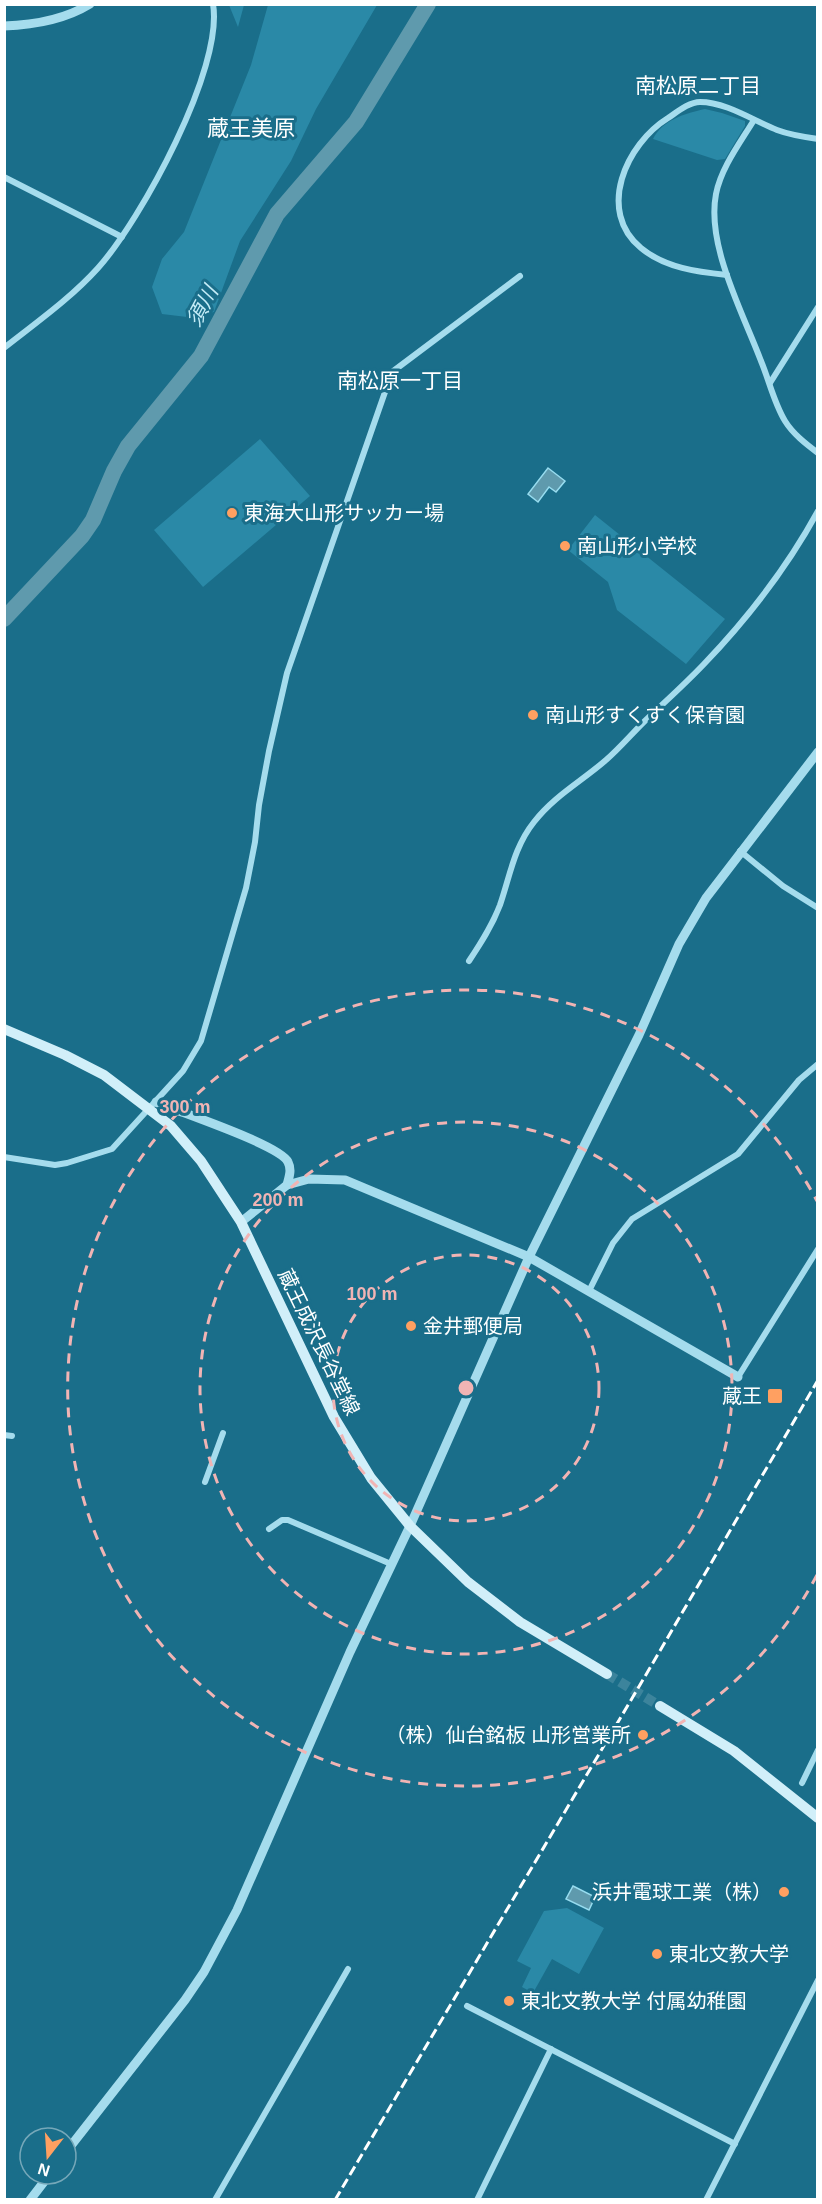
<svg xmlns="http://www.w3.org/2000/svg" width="822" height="2204" font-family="Helvetica,'Noto Sans JP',sans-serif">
<rect width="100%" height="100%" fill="#1a6e8a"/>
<g fill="#2a89a7">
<polygon points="229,5 244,5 238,27"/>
<polygon points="268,5 377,5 316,109 291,161 240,241 214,312 187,317 162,314 152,287 162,259 184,232 251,65"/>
<path d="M705 109 722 113 745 121V126L725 159 717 160 653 139C662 120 686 113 705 109Z"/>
<polygon points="260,439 310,496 203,587 154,530"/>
<polygon points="595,515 725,619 686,664 617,610 608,582 568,550"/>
<polygon points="567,1908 604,1928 579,1974 552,1959 533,1993 522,1987 531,1968 517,1961 544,1911"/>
</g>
<g fill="#5f9aad" stroke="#97dcef" stroke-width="1.5">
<polygon points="548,468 565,481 556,492 549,487 538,502 528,494"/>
<polygon points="573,1886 595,1897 589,1910 566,1899"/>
</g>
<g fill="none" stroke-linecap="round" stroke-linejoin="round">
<polyline stroke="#5f9aad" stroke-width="16" points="4,619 82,536 93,520 114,471 128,446 201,356 277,214 356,122 428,4"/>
<polyline stroke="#3c849c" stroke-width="10" stroke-dasharray="10 5" stroke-linecap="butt" points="607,1674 660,1706"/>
<g stroke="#a5dced" stroke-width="6">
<path d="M754 120C740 143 721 168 716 194 706 245 743 313 761 361 769 380 774 403 785 421 793 434 806 444 818 453"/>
<polyline points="4,177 122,237"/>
<path d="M727 275C698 272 665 268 641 248 596 211 626 144 668 118 677 112 689 102 700 102 726 102 754 121 777 130 790 135 804 137 818 139"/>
<path d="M4 348C37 322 71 298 98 268 141 220 224 68 213 4"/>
<polyline points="770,383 818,307"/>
<polyline points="740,851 783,886 818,908"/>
<path d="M469 961C481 943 492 926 500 905 510 876 514 847 534 822 554 796 582 781 606 760 621 747 634 731 648 718 667 700 686 683 704 664 747 619 788 566 818 511"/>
<polyline points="4,1157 55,1165 67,1163 112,1149 183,1071 201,1041 246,888 255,842 259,805 269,751 287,673 392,372 520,276"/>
<polyline points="589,1291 613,1243 632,1219 738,1154 799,1080 818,1064"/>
<polyline points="738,1377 818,1249"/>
<polyline points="4,1435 12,1436"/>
<polyline points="205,1482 223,1433"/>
<polyline points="269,1529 282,1520 288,1520 391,1564"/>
<polyline points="802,1783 818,1750"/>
<polyline points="467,2006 735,2144"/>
<polyline points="215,2200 348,1969"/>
<polyline points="477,2200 551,2049"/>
<polyline points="706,2200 818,1980"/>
</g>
<g stroke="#a5dced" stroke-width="9">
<path d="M4 26C34 25 64 20 90 4"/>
<path d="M156 1102C179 1112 280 1145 288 1162 292 1170 289 1177 287 1185"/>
<polyline points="241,1222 287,1185 309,1179 345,1180 529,1257 738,1377"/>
<polyline points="66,2152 185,2000 204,1972 237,1910 350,1652 410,1526 529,1257 639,1035 679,944 706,898 818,752"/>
<polyline points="30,2200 50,2174"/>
</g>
<g stroke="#d1eff9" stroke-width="10">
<polyline points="4,1029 65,1055 104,1075 171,1126 201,1161 241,1222 334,1417 371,1478 410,1526 468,1582 520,1622 607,1674"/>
<polyline points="660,1706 734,1751 818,1818"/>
</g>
<polyline stroke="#fff" stroke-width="3" stroke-dasharray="10 4.5" stroke-linecap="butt" points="335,2200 647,1673 818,1380"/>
</g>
<g fill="none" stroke="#f1b4b4" stroke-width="3" stroke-dasharray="10 8">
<circle cx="466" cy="1388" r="133"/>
<circle cx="466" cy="1388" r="266"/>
<path d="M817 1575A398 398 0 1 1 817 1201"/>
</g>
<g fill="#ffa061" stroke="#1a6e8a" stroke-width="2">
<circle cx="232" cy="513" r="6"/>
<circle cx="565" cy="546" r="6"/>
<circle cx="533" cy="715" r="6"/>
<circle cx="411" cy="1326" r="6"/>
<rect x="767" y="1388" width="16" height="16" rx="3"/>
<circle cx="643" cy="1735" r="6"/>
<circle cx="784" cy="1892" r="6"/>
<circle cx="657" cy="1954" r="6"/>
<circle cx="509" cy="2001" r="6"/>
</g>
<g text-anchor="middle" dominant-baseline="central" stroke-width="6" stroke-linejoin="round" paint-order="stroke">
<g font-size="20" fill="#fff" stroke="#1a6e8a" text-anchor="start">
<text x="244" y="513">東海大山形サッカー場</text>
<text x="577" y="546">南山形小学校</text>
<text x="545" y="715">南山形すくすく保育園</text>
<text x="423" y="1326">金井郵便局</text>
<text x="762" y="1396" text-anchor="end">蔵王</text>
<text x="631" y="1735" text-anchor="end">（株）仙台銘板 山形営業所</text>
<text x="772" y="1892" text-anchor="end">浜井電球工業（株）</text>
<text x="669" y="1954">東北文教大学</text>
<text x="521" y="2001">東北文教大学 付属幼稚園</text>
</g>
<g font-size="20" fill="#fff" stroke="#1a6e8a">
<text transform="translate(319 1342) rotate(64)">蔵王成沢長谷堂線</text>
</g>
<g font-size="21" fill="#fff" stroke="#1a6e8a">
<text x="698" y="85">南松原二丁目</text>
<text x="400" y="380">南松原一丁目</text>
</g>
<g font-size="21" font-style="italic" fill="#c4ecf7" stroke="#1a6e8a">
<text transform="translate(202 306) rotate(-62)">須川</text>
</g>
<g font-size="22" fill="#fff" stroke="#1a6e8a">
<text x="251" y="128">蔵王美原</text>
</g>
</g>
<circle cx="466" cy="1388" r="9" fill="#f1b4b4" stroke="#1a6e8a" stroke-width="3"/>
<g font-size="18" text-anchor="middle" font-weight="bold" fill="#f1b4b4" stroke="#1a6e8a" stroke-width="6" stroke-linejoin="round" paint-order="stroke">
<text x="185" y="1113">300 m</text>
<text x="278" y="1206">200 m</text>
<text x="372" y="1300">100 m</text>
</g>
<rect width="822" height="2204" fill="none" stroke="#ffffff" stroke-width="12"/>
<g transform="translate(48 2156) rotate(197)"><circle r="28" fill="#1a6e8a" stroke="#76a8b9" stroke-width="1.5"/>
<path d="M0-4.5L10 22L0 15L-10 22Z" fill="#ffa061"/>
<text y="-9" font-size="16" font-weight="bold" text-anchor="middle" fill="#ffffff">N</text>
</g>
</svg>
